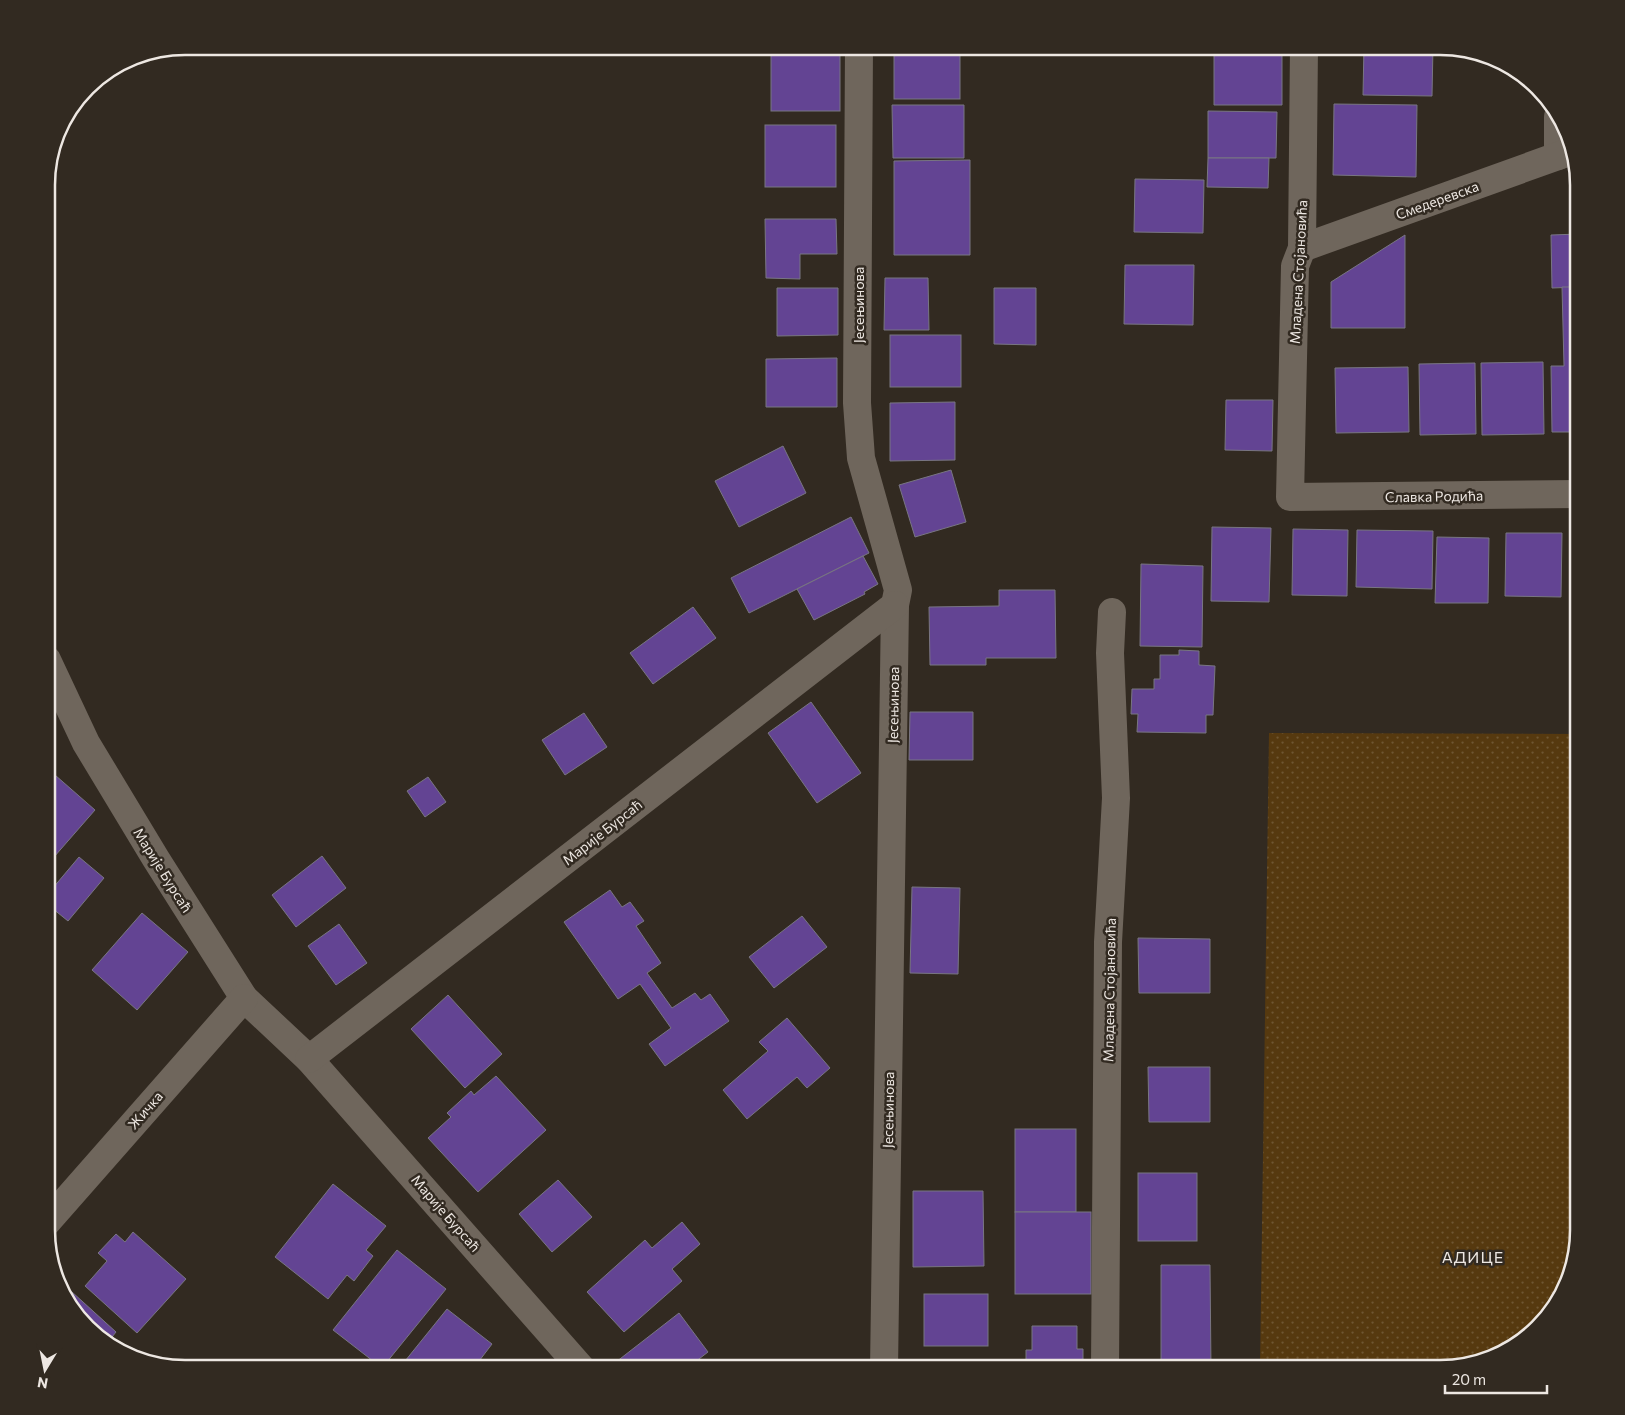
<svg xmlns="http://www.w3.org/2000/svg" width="1625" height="1415" font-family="Commissioner,sans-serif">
<defs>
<pattern id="grass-dots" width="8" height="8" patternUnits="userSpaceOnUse" patternTransform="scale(1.25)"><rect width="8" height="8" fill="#56390f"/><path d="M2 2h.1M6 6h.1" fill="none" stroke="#6f5632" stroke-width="1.8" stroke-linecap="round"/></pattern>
</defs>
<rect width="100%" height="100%" fill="#322a21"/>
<polygon fill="url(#grass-dots)" points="1269,733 1579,734 1578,1238 1568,1283 1538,1328 1493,1358 1439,1369 1260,1369"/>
<g fill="#634493" stroke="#797682">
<rect x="894" y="46" width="66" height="53"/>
<polygon points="1364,46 1433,46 1432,96 1363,95"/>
<polygon points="1214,52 1282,53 1282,105 1214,105"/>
<rect x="771" y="55" width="69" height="56"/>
<polygon points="1334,104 1417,105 1416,177 1333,175"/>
<polygon points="892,105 964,105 964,158 893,158"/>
<polygon points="1208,111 1277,112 1276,158 1208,158"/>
<rect x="765" y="125" width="71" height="62"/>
<polygon points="1208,158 1269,158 1268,188 1207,187"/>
<polygon points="970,160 970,255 894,255 894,161"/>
<polygon points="1135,179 1204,180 1203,233 1134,232"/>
<polygon points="765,219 836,219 837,254 800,254 800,279 766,278"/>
<polygon points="1579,234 1579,287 1552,288 1551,235"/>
<polygon points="1405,235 1405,328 1331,328 1331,282"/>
<polygon points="1125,265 1194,265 1193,325 1124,324"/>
<polygon points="885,278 928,278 929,330 884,330"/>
<polygon points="1562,287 1579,287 1579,432 1552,432 1551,366 1564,366"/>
<polygon points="777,288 838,288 838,335 777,336"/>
<polygon points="994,288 1036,288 1036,345 994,344"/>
<rect x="890" y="335" width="71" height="52"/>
<polygon points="837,358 837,407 766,407 766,359"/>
<polygon points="1543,362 1544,434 1482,435 1481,363"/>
<polygon points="1475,363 1476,434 1420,435 1419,364"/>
<polygon points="1408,367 1409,432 1336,433 1335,368"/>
<polygon points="1226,400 1273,400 1272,451 1225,450"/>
<polygon points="955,402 955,460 890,461 890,403"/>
<polygon points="783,446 806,493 739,527 715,481"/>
<polygon points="951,470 966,522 915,537 899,485"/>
<polygon points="851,517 869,553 749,613 731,578"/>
<polygon points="1573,517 1579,517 1579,585 1572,585"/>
<polygon points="1212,527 1271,528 1269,602 1211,601"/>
<polygon points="1293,529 1348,530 1347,596 1292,595"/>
<polygon points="1357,530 1433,531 1432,589 1356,587"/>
<polygon points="1506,533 1562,533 1561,597 1505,596"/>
<polygon points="1437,537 1489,538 1488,603 1435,603"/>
<polygon points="863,556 878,584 864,592 865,594 814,620 797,589"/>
<polygon points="1141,564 1203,566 1202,647 1140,646"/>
<polygon points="999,590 1055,590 1056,658 986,658 986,665 930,665 929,607 999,606"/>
<polygon points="693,607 716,638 653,684 630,653"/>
<polygon points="1179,650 1199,651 1199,665 1215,666 1213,715 1206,715 1206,733 1137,732 1138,714 1131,714 1132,689 1154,689 1154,679 1160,679 1160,655 1179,655"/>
<polygon points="811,702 861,773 817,803 768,733"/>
<polygon points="910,712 973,712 973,760 909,760"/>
<polygon points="584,713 607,747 565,775 542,740"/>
<polygon points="47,768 95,810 47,865"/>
<polygon points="428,777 446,802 425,817 407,791"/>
<polygon points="322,856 346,888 296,927 272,895"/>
<polygon points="79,857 104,878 68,921 47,904 47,895"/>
<polygon points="912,887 960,888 958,974 910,973"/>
<polygon points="610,890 622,907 630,902 644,921 636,926 661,963 647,973 672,1008 695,993 701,1000 710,994 729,1021 665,1066 649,1044 671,1028 640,984 618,999 564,922"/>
<polygon points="142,913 188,952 137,1010 92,970"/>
<polygon points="802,916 827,947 774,988 749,957"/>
<polygon points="339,924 367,963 336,985 308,946"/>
<polygon points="1138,938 1210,939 1210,993 1139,993"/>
<polygon points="448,995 502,1054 465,1088 411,1029"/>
<polygon points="787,1018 830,1068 807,1088 797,1077 747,1119 723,1090 768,1051 759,1042"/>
<polygon points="1148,1067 1210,1067 1210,1122 1149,1122"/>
<polygon points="496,1076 546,1130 478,1192 428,1138 451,1117 447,1113 471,1091 474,1095"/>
<polygon points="47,1086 53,1092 47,1099"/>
<rect x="1015" y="1129" width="61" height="83"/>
<rect x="1138" y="1173" width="59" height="68"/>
<polygon points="558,1180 592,1217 552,1252 519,1214"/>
<polygon points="333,1184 386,1226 366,1250 373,1256 354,1281 347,1275 328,1299 275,1257"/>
<polygon points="913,1191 983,1191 984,1266 913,1267"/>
<rect x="1015" y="1212" width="76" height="82"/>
<polygon points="682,1222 700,1244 672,1269 682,1281 624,1332 587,1292 645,1240 652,1248"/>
<polygon points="133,1232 186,1279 137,1333 85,1286 107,1261 98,1253 116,1234 125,1242"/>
<polygon points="397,1250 446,1289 382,1368 333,1330"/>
<polygon points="1161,1265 1210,1265 1211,1369 1161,1369"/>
<polygon points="72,1292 116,1332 108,1342 87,1328 67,1297"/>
<rect x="924" y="1294" width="64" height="52"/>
<polygon points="447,1309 492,1344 473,1369 404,1369 401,1366"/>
<polygon points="679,1313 708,1352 686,1369 621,1369 616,1362"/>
<polygon points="1032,1326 1077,1326 1077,1349 1083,1349 1083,1361 1097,1362 1097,1369 1026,1369 1026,1350 1032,1350"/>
<polygon points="754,1362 760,1369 747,1369"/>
</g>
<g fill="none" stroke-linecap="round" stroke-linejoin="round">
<g stroke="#6f665c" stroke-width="28">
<polyline points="859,46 857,403 861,458 898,590 895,605 884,1369"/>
<polyline points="1304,46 1302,248 1295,266 1290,497 1579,494"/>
<polyline points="1558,117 1558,156"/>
<polyline points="1302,248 1572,151"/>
<polyline points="47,660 86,743 156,859 244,998 309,1059 582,1369"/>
<polyline points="309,1059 895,605"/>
<polyline points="47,1222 244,998"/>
<polyline points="1105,1369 1108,942 1116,798 1110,653 1112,612"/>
</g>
</g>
<g text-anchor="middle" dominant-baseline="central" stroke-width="5" stroke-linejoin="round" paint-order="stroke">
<g font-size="14" fill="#ede7e2" stroke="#322a21">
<text transform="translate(1437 200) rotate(-20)">Смедеревска</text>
<text transform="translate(1298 272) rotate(-87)">Младена Стојановића</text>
<text transform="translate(858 305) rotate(-90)">Јесењинова</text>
<text transform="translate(1434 496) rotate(-1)">Славка Родића</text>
<text transform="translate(893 705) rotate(-89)">Јесењинова</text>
<text transform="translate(602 832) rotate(-38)">Марије Бурсаћ</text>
<text transform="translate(163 870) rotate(58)">Марије Бурсаћ</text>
<text transform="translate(1109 990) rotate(-89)">Младена Стојановића</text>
<text transform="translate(145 1110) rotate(-49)">Жичка</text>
<text transform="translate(888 1110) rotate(-89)">Јесењинова</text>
<text transform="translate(446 1213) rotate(49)">Марије Бурсаћ</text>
</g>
<g font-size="16" letter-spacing="1" fill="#ede7e2" stroke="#322a21">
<text x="1473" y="1256">АДИЦЕ</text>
</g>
</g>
<path d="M0 0H1625V1415H0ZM185 55H1440A130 130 0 0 1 1570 185V1230A130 130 0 0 1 1440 1360H185A130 130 0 0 1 55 1230V185A130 130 0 0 1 185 55Z" fill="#322a21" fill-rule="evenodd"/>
<path fill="none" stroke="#ede7e2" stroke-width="2.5" d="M185 55H1440A130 130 0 0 1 1570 185V1230A130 130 0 0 1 1440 1360H185A130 130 0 0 1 55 1230V185A130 130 0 0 1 185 55Z"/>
<g transform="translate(45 1370) rotate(190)" stroke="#322a21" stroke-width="4" paint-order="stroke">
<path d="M0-4L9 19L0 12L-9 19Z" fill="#ede7e2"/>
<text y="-8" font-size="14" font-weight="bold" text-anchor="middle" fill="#ede7e2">N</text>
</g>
<path d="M1445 1385v8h102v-8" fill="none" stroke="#ede7e2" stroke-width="2.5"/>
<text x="1452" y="1385" font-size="15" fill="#ede7e2" stroke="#322a21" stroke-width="4" paint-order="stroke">20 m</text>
</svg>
